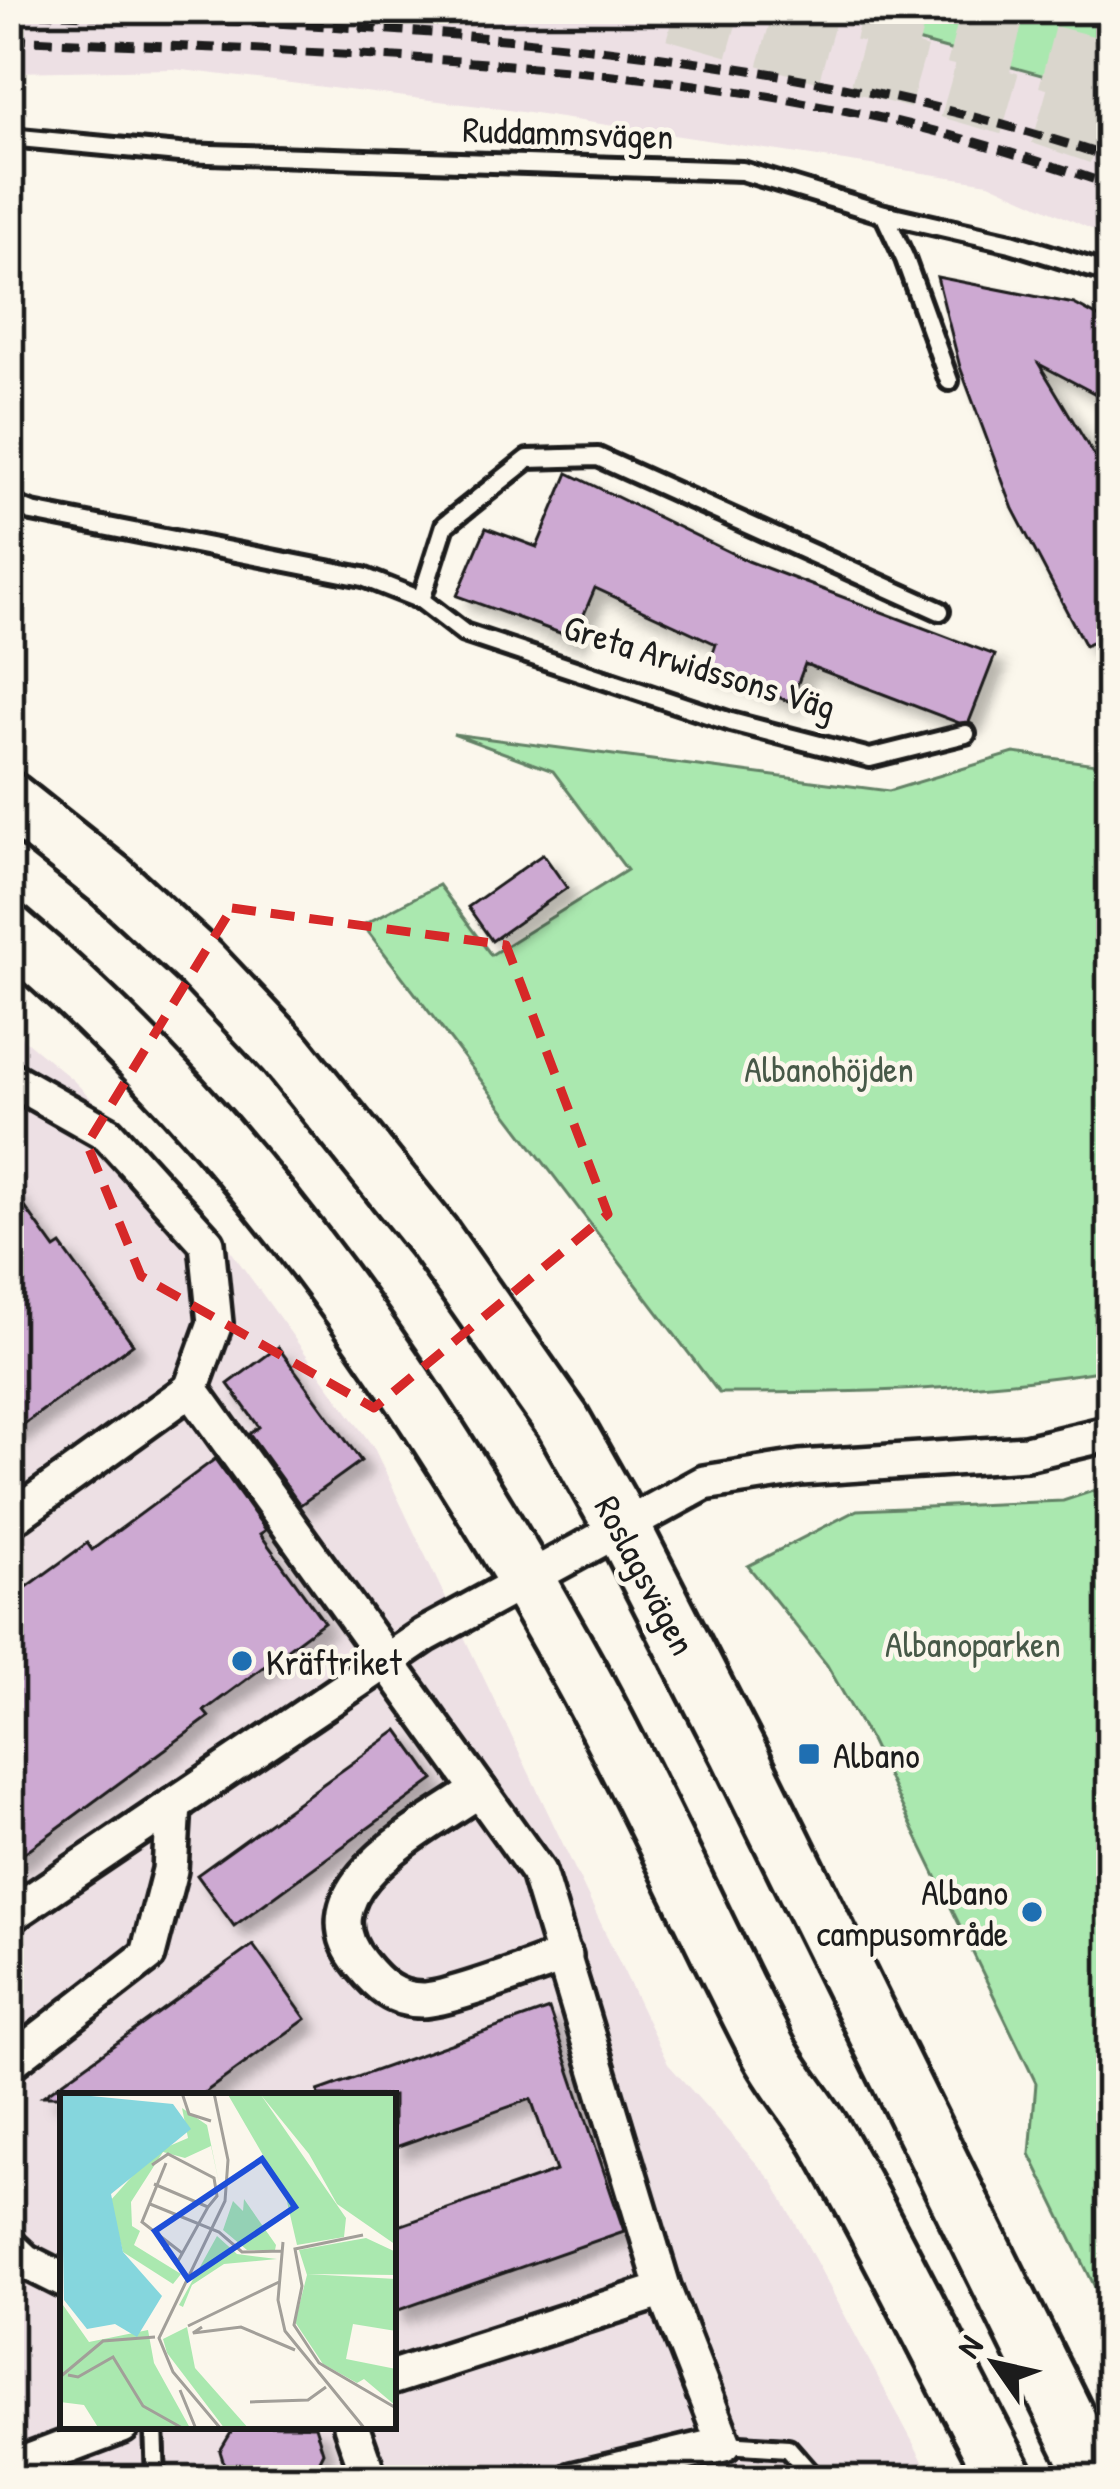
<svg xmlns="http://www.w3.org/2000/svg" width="1120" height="2489" font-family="'Patrick Hand',sans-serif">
<defs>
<filter id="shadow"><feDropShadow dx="11" dy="11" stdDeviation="6" flood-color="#0004"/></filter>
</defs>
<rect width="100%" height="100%" fill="#fbf7ec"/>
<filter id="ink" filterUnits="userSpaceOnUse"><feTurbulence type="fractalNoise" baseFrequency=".00833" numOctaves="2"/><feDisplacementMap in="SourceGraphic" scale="24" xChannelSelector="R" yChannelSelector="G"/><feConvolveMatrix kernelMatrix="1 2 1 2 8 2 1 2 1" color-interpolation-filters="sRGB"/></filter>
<g filter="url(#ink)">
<g fill="#ede0e4" fill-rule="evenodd">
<polygon points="9,9 800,9 1111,94 1111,238 989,183 488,107 174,69 9,72"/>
<path d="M9 1027 73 1080 207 1218 374 1448 668 2064 774 2183 933 2480H9ZM63 2096H393V2426H63Z"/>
</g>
<g fill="#aae8af" stroke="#638266" stroke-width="3">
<polygon points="800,9 1111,9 1111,94"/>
<path d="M453 734 889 791 1014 753 1111 766V1300L1094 1314 1111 1335V1369C979 1391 853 1393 719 1393L363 925 439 885 491 955 627 870 553 771Z"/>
<polygon points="1111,1485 1111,2320 1030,2154 1036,2083 870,1740 827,1665 748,1566 857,1510 1063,1501"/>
</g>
<g fill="#cda9d2" stroke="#1c1c1c" stroke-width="3" filter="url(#shadow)">
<polygon points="937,277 1074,304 1111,324 1111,402 1039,364 1111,484 1111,633 1085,646 1013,509 960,367"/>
<polygon points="568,473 748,561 995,655 969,722 959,723 805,664 791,702 707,670 716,644 595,588 574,638 457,596 486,528 537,547"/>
<polygon points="543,854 567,888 492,941 468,907"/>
<polygon points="9,1185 55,1249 61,1245 133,1344 9,1435"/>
<polygon points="278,1347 361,1461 300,1505 249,1434 259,1427 228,1384"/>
<polygon points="215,1459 266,1530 260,1534 324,1622 204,1711 209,1717 9,1864 9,1600 87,1543 92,1550"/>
<polygon points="398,1730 434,1780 234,1926 197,1875"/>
<polygon points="253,1945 306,2019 200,2096 43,2096"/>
<polygon points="549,2009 624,2231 393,2312 393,2228 556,2171 531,2099 393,2148 393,2096 319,2096 318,2091"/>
<polygon points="235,2426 315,2426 323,2452 309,2480 229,2480 220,2451"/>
</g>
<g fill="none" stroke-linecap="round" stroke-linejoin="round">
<g stroke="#dad6cd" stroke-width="63" stroke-dasharray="63 32" stroke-linecap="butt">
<polyline points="675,9 1042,113 1111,137"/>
<polyline points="863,9 1111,73"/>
</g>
<g stroke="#1c1c1c" stroke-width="26">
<g id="lane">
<polyline points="9,137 179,153 742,171 884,214 1011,243 1111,274"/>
<polyline points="884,214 905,259 949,381"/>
<polyline points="9,503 32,512 363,577 421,600 464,633 731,722 870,758 966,734"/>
<polyline points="421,600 445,525 528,459 598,457 940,611"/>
<polyline points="154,2426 156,2480"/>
<polyline points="724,2444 788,2448 816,2480"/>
</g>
</g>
<g stroke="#1c1c1c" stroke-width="42">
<g id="street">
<polyline points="9,1078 108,1134 207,1243 215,1323 191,1389"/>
<polyline points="9,1520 191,1389 538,1872 664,2290 724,2444 573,2480"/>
<path d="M479 1790C428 1826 298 1888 361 1964 378 1985 394 2000 422 2000 449 2000 535 1966 565 1956"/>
<polyline points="9,1916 425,1635 704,1483 800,1468 1026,1453 1111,1433"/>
<polyline points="9,2063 148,1955 170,1870 174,1804"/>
<polyline points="9,2246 25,2261 63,2280"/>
<polyline points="393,2377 664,2290"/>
<polyline points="351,2426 370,2480"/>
<polyline points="9,2469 122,2426"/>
</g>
</g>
<g stroke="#1c1c1c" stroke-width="63">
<g id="primary">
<polyline points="9,800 112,882 201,964 285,1053 433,1237 563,1422 623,1528 738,1752 1097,2480"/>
<path d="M9 932C254 1139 430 1402 584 1682 649 1801 704 1927 767 2048 784 2081 810 2109 829 2142 892 2252 947 2368 1007 2480"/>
</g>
</g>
<use href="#lane" stroke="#fbf7ec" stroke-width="16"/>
<use href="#street" stroke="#fbf7ec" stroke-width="33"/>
<use href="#primary" stroke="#fbf7ec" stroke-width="54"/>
<g stroke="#1c1c1c" stroke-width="9" stroke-dasharray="18 9" stroke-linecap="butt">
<path d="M9 12C381 26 755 38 1111 158"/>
<path d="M9 39C292 53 580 55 858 113 944 131 1028 157 1111 185"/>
</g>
</g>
</g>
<path fill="none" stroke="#d62828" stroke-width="9" stroke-dasharray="24 15" stroke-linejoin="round" d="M232 908 506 945 608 1214 374 1408 141 1276 87 1144Z"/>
<g fill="#1f6fb2" stroke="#fbf7ec" stroke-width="4.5">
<circle cx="242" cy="1661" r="12"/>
<rect x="797" y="1742" width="24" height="24" rx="6"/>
<circle cx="1032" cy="1912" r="12"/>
</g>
<g text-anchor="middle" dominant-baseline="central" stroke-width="9" stroke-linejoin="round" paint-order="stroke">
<g font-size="36" fill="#1c1c1c" stroke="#fbf7ec">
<text transform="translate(568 132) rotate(2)">Ruddammsvägen</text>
<text transform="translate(700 666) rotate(17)">Greta Arwidssons Väg</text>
<text transform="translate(646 1575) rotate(62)">Roslagsvägen</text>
</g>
<g font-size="36" fill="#475948" stroke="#fbf7ec">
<text x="829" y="1068">Albanohöjden</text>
<text x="973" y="1643">Albanoparken</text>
</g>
<g font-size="36" fill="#1c1c1c" stroke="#fbf7ec" text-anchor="start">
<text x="266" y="1661">Kräftriket</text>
<text x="833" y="1754">Albano</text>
<text x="1008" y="1891" text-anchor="end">Albano<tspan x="1008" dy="41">campusområde</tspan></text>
</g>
</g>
<g transform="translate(60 2093)">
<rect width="336" height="336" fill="#fbf7ec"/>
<path d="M167 0H336V152L277 111 249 61 201 2 286 125 284 144 237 152 225 100ZM122 15 147 32 159 90 151 53 125 65 103 59 71 109 72 133 80 138 74 152 121 181 113 191 63 159 50 108 93 60 128 45ZM184 106 216 152 215 157H187L163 137 173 108 183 118ZM157 143 177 161 217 166 164 171 132 192 123 214 119 212ZM306 145 336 159V182L247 181 336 186V238L293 231 286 266 336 276V313L304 286 297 290 263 271 235 229 247 182 239 157ZM0 191 3 212 29 249 88 237 94 270 130 335 39 336 24 312 0 309ZM127 234 135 275 189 336H165L107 260 103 246Z" fill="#aae8af"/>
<path d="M0 0 113 11 131 36 51 101 63 159 102 203 77 244 55 231 27 236 4 207Z" fill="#85d6dd"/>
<path fill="none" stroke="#a29f99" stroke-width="3" d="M122 0 129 21 151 28M154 0 168 67 165 108 99 245 113 279 161 336M106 70 82 129 122 160M92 72 108 61 154 85 157 103 148 114M94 91 148 114 118 168 105 156 109 150M90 111 159 139 182 159 221 158M303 142 235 156 242 193 234 232 259 270 336 315M223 149 218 207 225 238 305 336M128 233 219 189M142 234 133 240 181 234 235 257M8 282 18 284 53 264 83 313 124 336M0 284 43 248 95 244M120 297 136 336M190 309 248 307 266 294"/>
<path fill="#1d4ed8" fill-opacity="0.15" stroke="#1d4ed8" stroke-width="6" d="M202 66 235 114 128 186 95 138Z"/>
<rect width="336" height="336" fill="none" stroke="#1c1c1c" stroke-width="6"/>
</g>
<rect width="1120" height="2489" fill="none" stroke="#fbf7ec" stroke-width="48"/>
<rect x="24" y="24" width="1072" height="2441" fill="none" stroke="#1c1c1c" stroke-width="4.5" filter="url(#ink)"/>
<g transform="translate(994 2363) rotate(304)" stroke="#fbf7ec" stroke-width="9" paint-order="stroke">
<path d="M0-9L21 45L0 30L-21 45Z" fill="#1c1c1c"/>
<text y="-18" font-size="33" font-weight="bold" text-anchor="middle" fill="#1c1c1c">N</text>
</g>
</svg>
